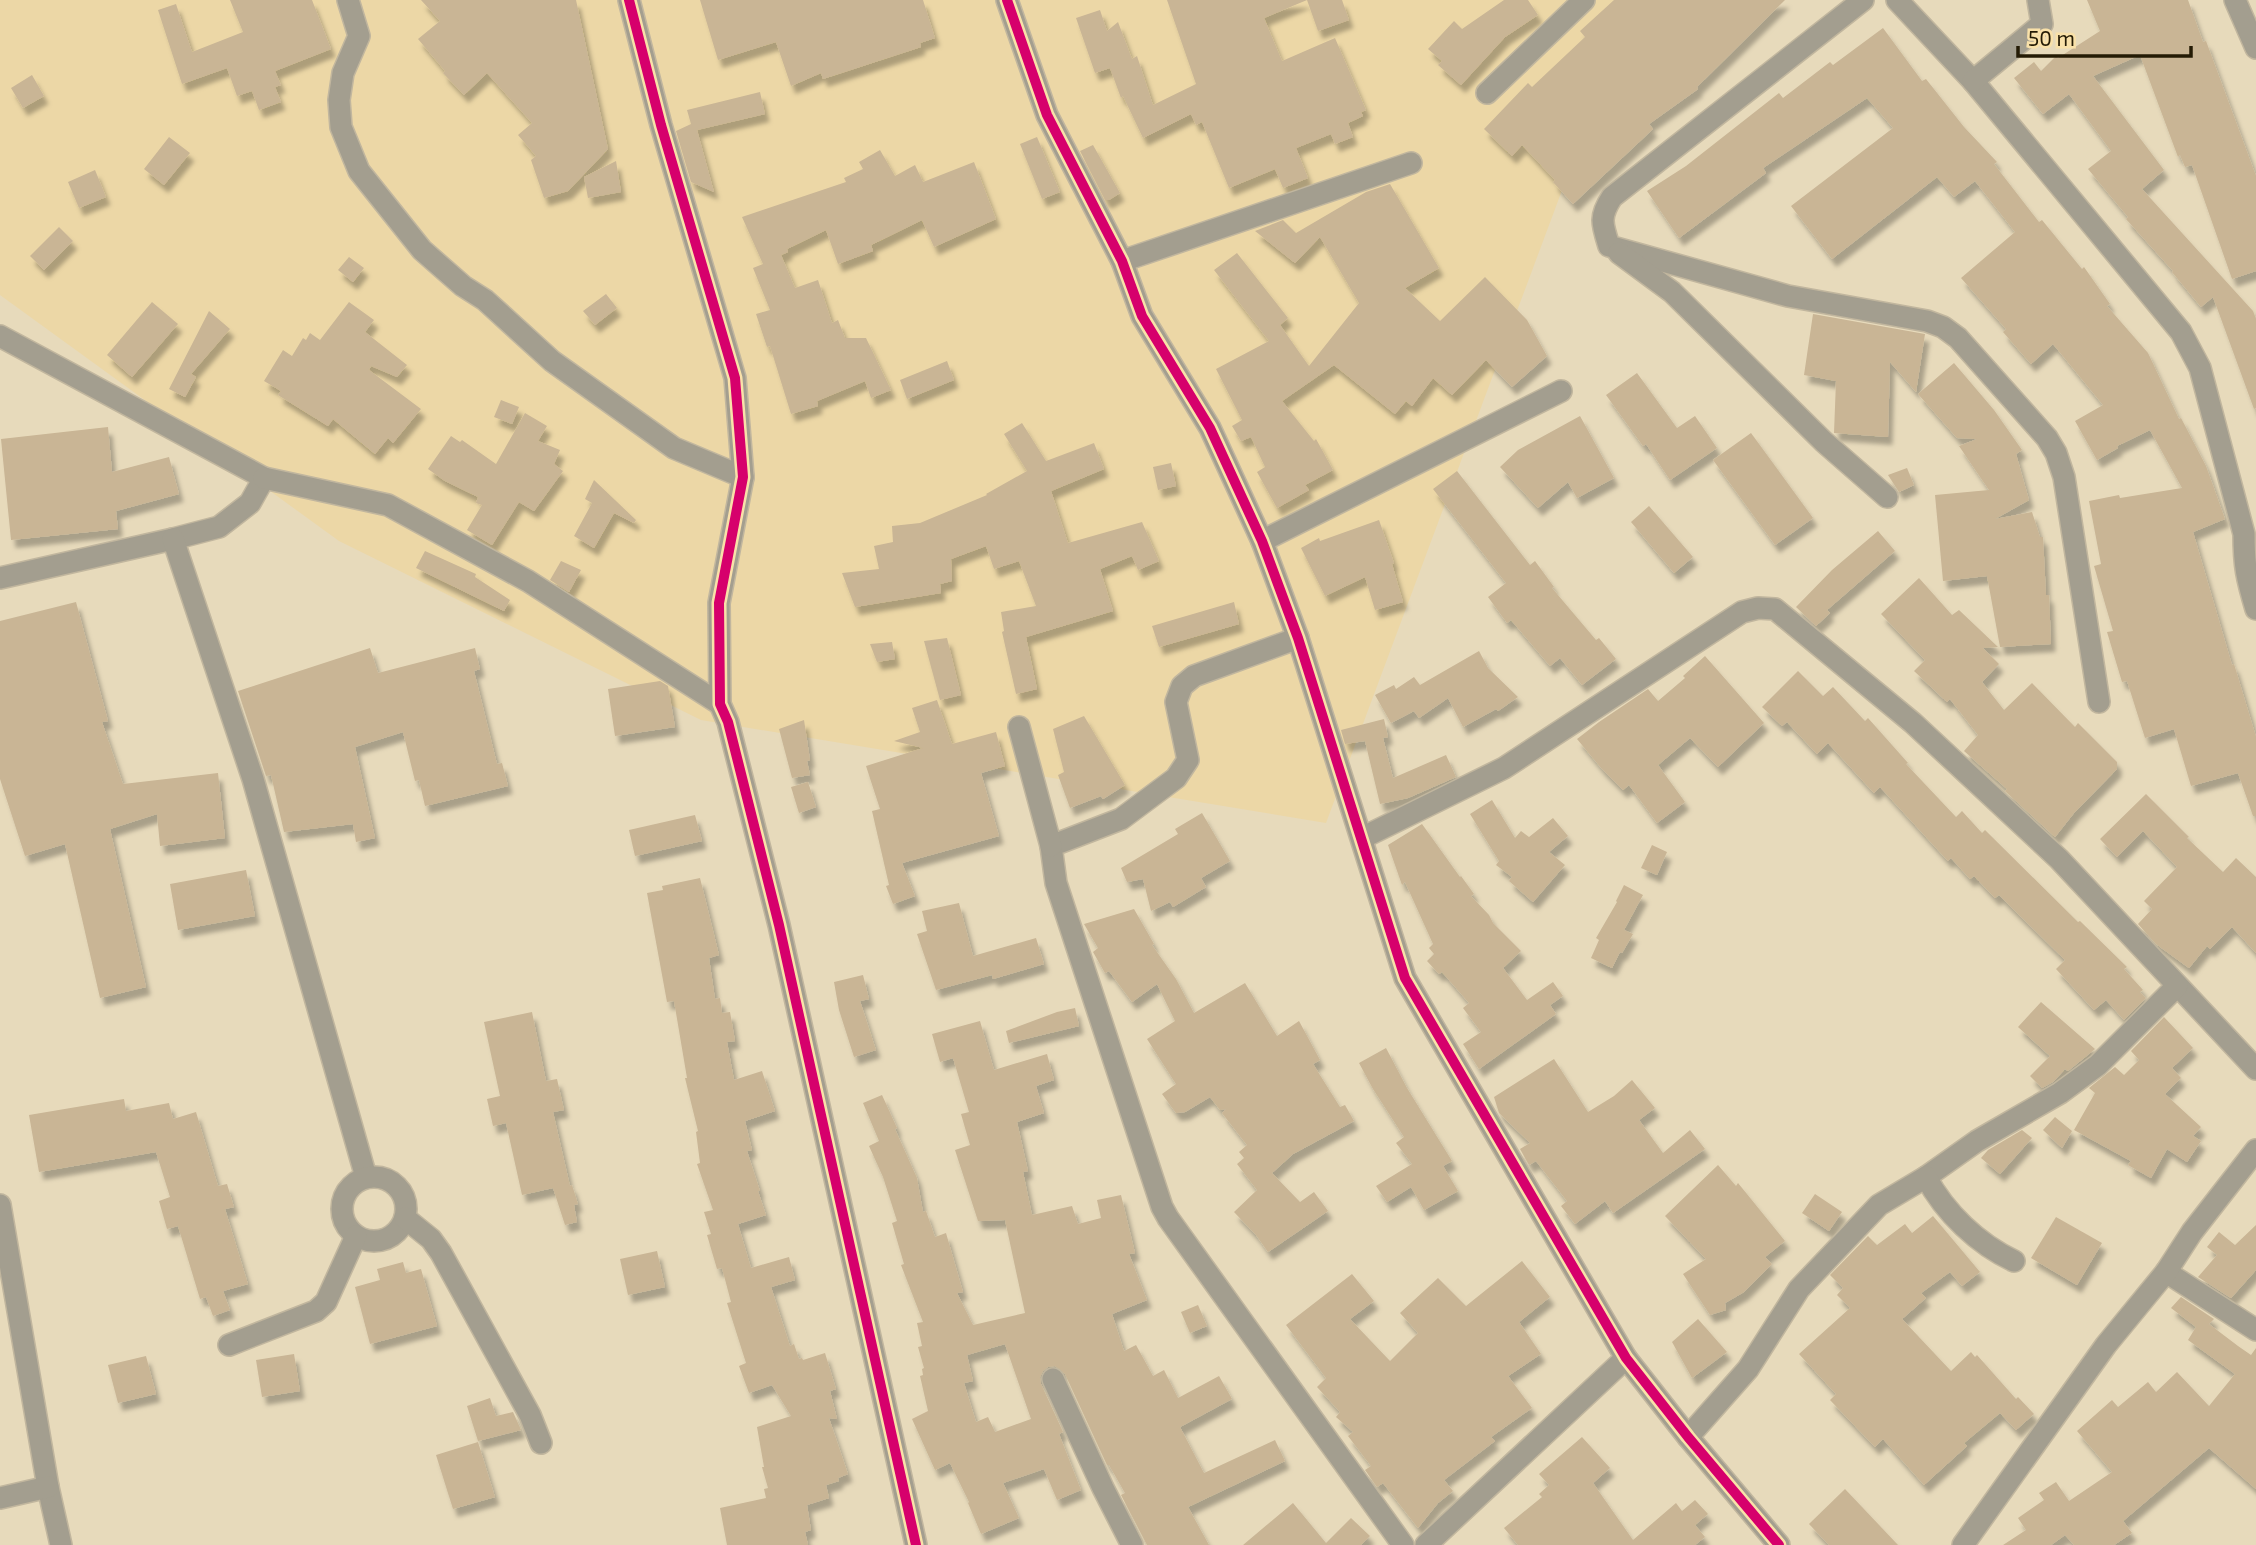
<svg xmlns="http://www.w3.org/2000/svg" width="2256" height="1545" font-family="'Exo 2',sans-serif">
<defs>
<filter id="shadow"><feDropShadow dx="4.5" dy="8" stdDeviation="2" flood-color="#0004"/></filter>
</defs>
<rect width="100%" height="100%" fill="#e7dabb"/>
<polygon fill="#ecd7a6" points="0,0 1633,0 1326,823 701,720 339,541 0,295"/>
<g fill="#c9b595" fill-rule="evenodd" filter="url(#shadow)">
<polygon points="230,0 312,0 331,49 275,71 281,85 275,87 281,102 259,110 252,91 237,96 227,68 182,84 158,10 176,4 192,52 243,32"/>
<polygon points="421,0 576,0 608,149 568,191 544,198 531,160 536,156 518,135 532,123 487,73 464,95 443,73 445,71 418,39 440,21"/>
<polygon points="700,0 923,0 935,38 920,43 921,47 823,79 821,73 791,86 776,42 718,60"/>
<polygon points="1167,0 1307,0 1264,18 1282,61 1335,38 1366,110 1361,112 1363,116 1348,123 1353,137 1335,144 1331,134 1296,148 1308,178 1283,188 1275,169 1229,188 1202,122 1196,125 1191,114 1143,138 1123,96 1121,98 1110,68 1095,73 1076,18 1100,10 1107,31 1118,22 1132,59 1137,56 1153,105 1196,84"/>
<polygon points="1307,0 1342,0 1349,20 1318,31"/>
<polygon points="1504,0 1528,0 1538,15 1505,37 1461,85 1438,65 1442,61 1428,49 1454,21 1462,29"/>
<polygon points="1614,0 1785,0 1697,87 1698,89 1649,124 1653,129 1573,204 1553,182 1555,180 1522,145 1512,156 1484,129 1528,83 1532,87 1585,37 1580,31"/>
<polygon points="2087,0 2188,0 2203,42 2206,41 2256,176 2256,271 2232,279 2192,165 2185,167 2180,155 2178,157 2140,55 2093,76 2164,170 2142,189 2253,311 2256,319 2256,408 2254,409 2213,297 2201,307 2172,272 2173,271 2126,219 2128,217 2088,169 2111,151 2069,94 2043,114 2014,78 2034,62 2041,71 2056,56 2058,58 2100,31"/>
<polygon points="1883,28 1922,81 1926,79 1964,127 1997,162 1994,164 2039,222 2042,220 2082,269 2084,267 2110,304 2107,306 2148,353 2179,419 2181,418 2206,466 2225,519 2193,532 2232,665 2234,664 2256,737 2256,816 2253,816 2238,773 2191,786 2174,729 2145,738 2127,681 2122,682 2107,632 2113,631 2094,566 2101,564 2089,501 2119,495 2120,498 2182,488 2150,430 2117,446 2118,448 2097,460 2075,421 2103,405 2053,344 2031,364 2003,332 2006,329 1961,278 2015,232 1975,181 1954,197 1937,177 1832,259 1791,206 1893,128 1867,98 1763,168 1766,173 1679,238 1647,191 1686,166 1779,93 1783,98 1830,62 1833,65"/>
<polygon points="32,75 44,96 23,108 11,88"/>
<polygon points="760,92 765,114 697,130 714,192 691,182 676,131 691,124 687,110"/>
<polygon points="169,137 190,153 164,185 144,169"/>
<polygon points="1037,137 1060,192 1042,199 1020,144"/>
<polygon points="1093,145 1120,193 1109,200 1105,200 1080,151"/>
<polygon points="880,150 895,176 915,165 923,182 974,162 996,219 934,247 922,220 871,245 873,251 838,264 826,230 787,249 788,252 781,255 795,288 818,280 832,323 838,320 845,338 866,338 891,390 871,398 865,381 817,401 818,406 791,414 770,346 767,347 756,314 770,310 753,268 763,264 742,217 846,182 844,178 863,169 859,162"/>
<polygon points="616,161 621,192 588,198 584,177"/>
<polygon points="95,170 106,197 79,208 68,182"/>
<polygon points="1390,184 1439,268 1405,288 1440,321 1485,277 1527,320 1547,356 1512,387 1486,360 1452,395 1433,378 1412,406 1406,401 1395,414 1334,365 1282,401 1314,441 1316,439 1333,470 1305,485 1309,490 1277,508 1257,472 1265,467 1251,437 1241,441 1232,426 1242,420 1216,369 1269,341 1214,270 1237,253 1288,318 1280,325 1309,366 1359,303 1320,237 1295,263 1255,231 1283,220 1296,233 1366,192"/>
<polygon points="59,227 73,241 44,270 30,256"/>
<polygon points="349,257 364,268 353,282 338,270"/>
<polygon points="606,294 617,308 595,325 583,311"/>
<polygon points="152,302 178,324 132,377 107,355"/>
<polygon points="349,302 374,320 365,332 407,365 397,377 371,366 369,370 421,409 393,443 388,438 375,454 333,419 328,426 278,395 281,391 264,381 283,350 292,356 303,338 306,340 310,333 320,340"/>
<polygon points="209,311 230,329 191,374 196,377 185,397 169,389"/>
<polygon points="1813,314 1925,334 1916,392 1890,362 1888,437 1834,433 1836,381 1804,375"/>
<polygon points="947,361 954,380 907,399 900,380"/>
<polygon points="1954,363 1994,410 2022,450 2016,454 2029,500 1995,519 2032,512 2040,537 2043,537 2046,595 2049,595 2051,644 2000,647 1987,576 1943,581 1935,495 1989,490 1959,446 1977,439 1957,438 1918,394"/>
<polygon points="1637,373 1677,428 1695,416 1717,448 1670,480 1646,444 1643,446 1606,395"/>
<polygon points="501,400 519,407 512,424 494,417"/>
<polygon points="525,413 547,426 538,441 560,450 554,464 563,471 534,511 519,502 492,545 467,530 482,505 476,503 478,497 445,481 428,469 451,436 460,442 462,440 496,464"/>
<polygon points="1580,416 1614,478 1577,498 1568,482 1538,508 1500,467 1518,450"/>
<polygon points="1022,423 1046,461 1094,443 1104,469 1051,491 1068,543 1142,522 1159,561 1138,570 1132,556 1100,569 1113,611 1026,637 1037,689 1016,694 1002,632 1004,631 1001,612 1036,606 1019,561 994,569 986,546 951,559 952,581 940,584 941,593 855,607 842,573 879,569 874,546 893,542 892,526 920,523 987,495 986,494 1027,471 1004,434"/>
<polygon points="108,427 112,472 169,457 179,494 116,511 118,529 11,540 1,439"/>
<polygon points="1751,433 1813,518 1775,545 1713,460"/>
<polygon points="1171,463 1176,486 1158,490 1153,467"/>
<polygon points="1907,468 1914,485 1899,492 1888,475"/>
<polygon points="1457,471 1530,565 1535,561 1554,587 1552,588 1596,640 1599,638 1616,659 1582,685 1560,658 1550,666 1511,620 1507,623 1488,597 1506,583 1433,489"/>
<polygon points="594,480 636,520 634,523 614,513 594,548 574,536 592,503 585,499"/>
<polygon points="1649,506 1693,557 1674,573 1631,522"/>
<polygon points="1379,520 1394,563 1392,564 1403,602 1375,610 1365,577 1325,596 1301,548 1319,538 1320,541"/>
<polygon points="1878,531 1895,551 1827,610 1830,613 1816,626 1796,607 1832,570"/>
<polygon points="425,551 476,574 475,577 510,600 504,611 416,568"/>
<polygon points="561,561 581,570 569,592 550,580"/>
<polygon points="1919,578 1952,615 1959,610 1998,647 1983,648 1999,664 1982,682 2004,710 2032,683 2075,727 2078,723 2117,762 2117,769 2074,813 2055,837 2005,791 2007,789 1964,751 1978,735 1950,699 1947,702 1914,671 1925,660 1881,614"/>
<polygon points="76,602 108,721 102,722 123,784 218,773 225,838 160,846 157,814 110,829 146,987 100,998 65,844 25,856 0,779 0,621"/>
<polygon points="1234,602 1239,624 1159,647 1152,626"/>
<polygon points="947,638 961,695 940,700 924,641"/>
<polygon points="892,642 895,659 877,662 870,644"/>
<polygon points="370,648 378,673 475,648 480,669 474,671 497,764 502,763 508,786 425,806 419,780 415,781 403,732 355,747 375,838 356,842 353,824 284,832 271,775 266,776 238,691"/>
<polygon points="1479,651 1488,668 1518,697 1498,711 1496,709 1463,727 1448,698 1419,718 1414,711 1391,723 1375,695 1394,685 1396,689 1414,677 1420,685"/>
<polygon points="1705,656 1764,723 1718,767 1690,738 1658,765 1685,802 1657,823 1629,785 1623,790 1602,769 1577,739 1599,722 1648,689 1658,701 1685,678 1683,676"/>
<polygon points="1798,671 1823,696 1833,687 1865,721 1868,718 1908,763 1906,764 1956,817 1962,811 1982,833 1985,830 2078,922 2080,921 2127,967 2124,969 2143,990 2140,992 2146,998 2124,1020 2106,1000 2094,1010 2056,969 2065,960 1999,895 1995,898 1974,876 1970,879 1951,858 1948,861 1880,787 1874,793 1828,743 1817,754 1787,722 1782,726 1762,707"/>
<polygon points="660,681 668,686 675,727 615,736 608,689"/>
<polygon points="937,700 952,744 996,732 1005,766 981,773 999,836 902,863 915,896 893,904 886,886 889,885 872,811 880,809 866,766 923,748 894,741 920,732 912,708"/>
<polygon points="1084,716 1125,785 1103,799 1101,796 1070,808 1058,775 1064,772 1053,729"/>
<polygon points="1384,719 1388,737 1383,738 1393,778 1446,755 1456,777 1408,798 1380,804 1365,741 1345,744 1341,730"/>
<polygon points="804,720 810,760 807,761 810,775 792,778 779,729"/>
<polygon points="808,782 816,807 799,813 791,787"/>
<polygon points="2146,794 2189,837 2187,838 2223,872 2236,858 2256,877 2256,953 2232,927 2210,949 2207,946 2189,968 2156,944 2138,924 2152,909 2144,901 2177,867 2143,831 2117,857 2100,839"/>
<polygon points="1492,800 1515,838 1521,831 1529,837 1553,818 1568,836 1549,852 1565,865 1533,902 1509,881 1512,877 1496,865 1499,861 1470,814"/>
<polygon points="1202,813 1230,861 1201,878 1206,887 1173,907 1170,902 1151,911 1143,879 1127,882 1121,868 1178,834 1175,829"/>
<polygon points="695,815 702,841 635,856 629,830"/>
<polygon points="1422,824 1460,877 1461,876 1474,894 1471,896 1489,915 1493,923 1521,951 1503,968 1527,1000 1553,982 1563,996 1550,1005 1556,1014 1479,1069 1463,1044 1481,1032 1463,1008 1469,1003 1442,972 1439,974 1427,961 1434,954 1429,948 1433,944 1405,882 1402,885 1388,845"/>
<polygon points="1652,845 1667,852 1657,875 1641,868"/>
<polygon points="246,870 255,916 178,930 170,884"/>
<polygon points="700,878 719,955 709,958 715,999 720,998 722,1013 730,1012 735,1041 727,1042 734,1080 762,1071 775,1111 745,1121 752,1150 747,1151 760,1191 758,1191 766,1215 738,1224 751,1268 789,1257 795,1280 771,1287 790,1346 794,1344 799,1359 802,1358 803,1360 825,1353 836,1389 830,1391 837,1419 829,1418 848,1474 838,1478 839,1481 826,1485 829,1498 807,1505 811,1530 805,1532 808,1545 727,1545 720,1508 766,1498 764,1489 768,1488 762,1467 764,1467 757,1427 791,1416 772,1385 749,1393 739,1366 746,1363 727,1303 731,1302 722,1268 717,1269 707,1235 711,1234 704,1212 713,1210 697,1164 700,1163 696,1132 698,1131 685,1078 687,1078 674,1001 667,1002 647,893 663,890 662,886"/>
<polygon points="1624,885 1643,895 1624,930 1633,934 1622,953 1620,952 1612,968 1591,958 1599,940 1596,938 1617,902 1616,901"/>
<polygon points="959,903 973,956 1036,938 1044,964 993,979 992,975 936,990 917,934 927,931 922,911"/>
<polygon points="1134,909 1154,944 1152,945 1176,979 1194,1013 1245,983 1277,1036 1299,1021 1320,1060 1313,1064 1340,1107 1345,1105 1354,1121 1293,1154 1272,1173 1300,1202 1314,1192 1328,1211 1268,1252 1256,1235 1234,1212 1257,1190 1237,1164 1244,1158 1239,1152 1247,1145 1222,1113 1226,1109 1220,1110 1210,1097 1185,1112 1176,1113 1162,1094 1176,1084 1147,1039 1175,1021 1157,984 1132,1002 1109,971 1105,973 1093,952 1098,948 1084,924"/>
<polygon points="863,975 869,999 860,1001 876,1050 854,1057 839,1010 834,982"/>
<polygon points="2041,1002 2095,1049 2068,1071 2065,1069 2053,1082 2042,1088 2030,1076 2050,1056 2018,1027"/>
<polygon points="1075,1008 1079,1026 1009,1043 1006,1031 1057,1012"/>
<polygon points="532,1012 546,1081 557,1079 564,1110 553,1112 570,1186 572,1185 578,1204 574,1205 577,1222 565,1225 553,1188 522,1195 506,1123 493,1126 487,1099 500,1096 484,1022"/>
<polygon points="2164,1017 2193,1048 2172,1068 2181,1078 2165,1094 2201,1127 2193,1136 2201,1141 2187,1162 2167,1149 2151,1178 2128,1165 2131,1161 2074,1130 2095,1093 2089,1088 2115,1067 2124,1075 2139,1060 2131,1051"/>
<path d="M980 1021 994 1070 1047 1054 1054 1080 1036 1086 1044 1113 1017 1122 1028 1171 1023 1172 1032 1215 1072 1206 1078 1224 1101 1218 1097 1200 1121 1195 1135 1253 1129 1254 1147 1300 1112 1314 1124 1351 1136 1345 1153 1376 1164 1370 1178 1398 1219 1376 1232 1399 1180 1427 1204 1473 1275 1440 1285 1461 1188 1507 1209 1545H1147L1121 1495 1125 1493 1109 1465H1107L1065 1374 1055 1366 1048 1367 1043 1371 1040 1377 1041 1384 1063 1432 1059 1434 1081 1490 1057 1500 1044 1469 1003 1483 1019 1518 981 1534 968 1503 969 1502 950 1463 935 1470 912 1419 928 1411 920 1376 923 1375 922 1369 924 1368 918 1347 922 1346 917 1323 923 1322 901 1265 904 1264 892 1223 897 1221 883 1177 869 1146 879 1141 863 1103 882 1095 897 1128 895 1129 917 1178 923 1212 926 1211 935 1237 946 1233 963 1292 957 1293 973 1325 1025 1313 1005 1220 978 1221 955 1150 970 1145 961 1114 969 1112 953 1058 940 1062 932 1034ZM1005 1344 1031 1419 995 1432 988 1417 976 1422 964 1383 973 1381 967 1355Z"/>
<polygon points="1386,1048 1407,1088 1452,1161 1443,1166 1458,1191 1424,1210 1411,1187 1387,1202 1376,1186 1412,1164 1396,1143 1404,1137 1373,1089 1359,1063"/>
<polygon points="1554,1059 1588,1112 1614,1096 1632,1080 1655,1108 1639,1120 1663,1153 1690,1130 1705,1149 1613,1213 1605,1201 1575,1224 1561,1206 1567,1201 1536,1161 1529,1165 1520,1149 1530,1143 1499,1113 1494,1097"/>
<polygon points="124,1099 126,1111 169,1103 173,1119 196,1112 218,1186 227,1184 234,1207 225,1209 248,1284 223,1291 230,1310 213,1316 206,1297 200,1299 178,1226 167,1229 159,1201 170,1197 156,1152 39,1172 29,1115"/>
<polygon points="2055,1117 2072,1131 2062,1148 2043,1130"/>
<polygon points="2022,1130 2032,1138 2000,1174 1981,1158 1988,1150"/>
<polygon points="1718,1165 1736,1186 1738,1183 1785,1241 1765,1257 1772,1264 1744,1292 1725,1303 1726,1310 1710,1315 1683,1274 1706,1259 1665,1216"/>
<polygon points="1815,1194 1842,1212 1829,1231 1802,1213"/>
<polygon points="1933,1216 1980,1272 1962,1286 1950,1272 1921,1293 1926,1298 1902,1319 1951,1371 1971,1352 1975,1357 1977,1355 2016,1399 2018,1397 2034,1414 2016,1430 2000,1413 1964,1443 1967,1446 1924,1485 1883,1439 1875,1447 1830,1400 1836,1394 1799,1354 1850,1308 1837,1295 1843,1288 1830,1275 1868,1236 1877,1245 1905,1224 1912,1233"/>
<polygon points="2056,1217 2102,1243 2077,1285 2031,1258"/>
<polygon points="2256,1225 2256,1270 2231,1298 2198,1277 2217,1255 2207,1247 2219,1232 2235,1245"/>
<polygon points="657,1251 665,1287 628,1295 620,1259"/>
<polygon points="1522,1261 1550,1297 1519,1322 1541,1354 1508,1376 1532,1408 1491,1437 1495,1441 1444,1480 1453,1491 1438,1503 1418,1528 1383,1483 1377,1487 1365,1470 1371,1466 1348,1436 1353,1432 1336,1417 1340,1412 1317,1387 1326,1378 1286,1325 1352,1274 1374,1301 1350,1319 1390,1361 1418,1333 1400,1313 1438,1278 1466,1306"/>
<polygon points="403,1262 406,1273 421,1269 437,1326 370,1344 355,1287 380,1280 377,1269"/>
<polygon points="2181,1297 2214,1319 2209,1324 2238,1346 2251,1355 2256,1348 2256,1489 2209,1448 2123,1521 2132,1533 2114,1545 2074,1545 2065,1535 2051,1545 2003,1545 2026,1530 2018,1518 2044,1500 2039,1493 2056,1482 2069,1501 2112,1472 2077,1431 2112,1400 2118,1407 2148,1382 2156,1392 2177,1372 2209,1406 2235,1374 2188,1340 2196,1327 2171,1308"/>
<polygon points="1198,1305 1207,1326 1190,1333 1181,1312"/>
<polygon points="1698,1319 1727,1352 1692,1378 1672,1342"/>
<polygon points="294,1354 300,1391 262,1397 256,1360"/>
<polygon points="146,1356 156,1394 118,1403 108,1365"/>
<polygon points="490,1398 496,1416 513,1412 521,1430 478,1441 467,1406"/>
<polygon points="1582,1437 1610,1468 1593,1483 1633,1540 1676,1503 1682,1511 1695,1500 1708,1514 1695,1525 1705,1537 1695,1545 1518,1545 1504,1528 1542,1497 1539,1494 1549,1485 1539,1474"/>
<polygon points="478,1442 495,1497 453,1509 436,1455"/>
<polygon points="1845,1489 1898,1545 1829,1545 1809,1524"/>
<polygon points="1293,1503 1326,1543 1351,1518 1370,1536 1361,1545 1243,1545"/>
</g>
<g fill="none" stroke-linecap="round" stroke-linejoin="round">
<g stroke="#c1b69e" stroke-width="24">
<g id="street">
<polyline points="348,0 359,36 343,73 339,100 341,127 359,171 422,250 463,286 485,300 552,361 674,448 743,477"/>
<polyline points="629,0 661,125 735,378 743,477 719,603 720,704 728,722 779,925 916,1545"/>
<polyline points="1007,0 1047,115 1122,261 1142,316 1210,428 1262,541 1298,638 1405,978 1626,1358 1688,1437 1779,1545"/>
<path d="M1863 0 1612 197C1599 217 1602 224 1609 246L1788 296 1927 321 1943 327 1958 338 2047 438 2056 453 2064 477 2099 702"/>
<path d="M1897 0 1973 81 2181 332 2200 368 2244 534C2244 566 2247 579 2256 609"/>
<polyline points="2235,0 2256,48"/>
<polyline points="1973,81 2042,24 2038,0"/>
<polyline points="1487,93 1584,0"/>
<polyline points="1619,253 1672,292 1824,442 1887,497"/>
<polyline points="1122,261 1411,163"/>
<polyline points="0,336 264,478 250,503 219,527 173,539 0,578"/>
<polyline points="264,478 388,505 528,581 720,704"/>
<polyline points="173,539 253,779 366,1177"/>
<polyline points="1262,541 1561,391"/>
<polyline points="1298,638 1194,676 1182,686 1176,702 1188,760 1176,778 1121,819 1051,846 1056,883 1162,1207 1168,1218 1403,1545"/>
<polyline points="1019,727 1051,846"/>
<polyline points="1362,838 1504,768 1742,612 1758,608 1775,609 1913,723 2059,859 2256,1069"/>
<circle cx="374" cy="1209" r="32"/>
<polyline points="1926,1177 1977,1141 2060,1093 2098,1065 2177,986"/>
<polyline points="0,1205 48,1487 61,1545"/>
<polyline points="405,1218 431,1239 441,1253 530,1415 541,1443"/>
<polyline points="2166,1272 2256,1330"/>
<polyline points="229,1345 316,1311 326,1302 356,1236"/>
<polyline points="1053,1379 1103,1488 1132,1545"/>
<path d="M1688 1437 1748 1369 1799 1289 1879 1205 1926 1177C1945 1213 1978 1244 2014 1261"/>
<polyline points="0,1498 48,1487"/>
<polyline points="1426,1545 1626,1358"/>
<polyline points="1963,1545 2106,1345 2166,1272 2192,1232 2256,1150"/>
</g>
</g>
<use href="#street" stroke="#a39e8f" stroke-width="21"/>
<g stroke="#f9e1a9" stroke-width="15">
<g id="cycleway">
<polyline points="629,0 661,125 735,378 743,477 719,603 720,704 728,722 779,925 916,1545"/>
<polyline points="1007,0 1047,115 1122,261 1142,316 1210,428 1262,541 1298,638 1405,978 1626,1358 1688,1437 1779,1545"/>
</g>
</g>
<use href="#cycleway" stroke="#d6006c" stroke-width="10"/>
</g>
<path d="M2018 46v10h173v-10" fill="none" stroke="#241b05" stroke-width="3.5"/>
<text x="2028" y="46" font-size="21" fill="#241b05" stroke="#f9e1a9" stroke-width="5" paint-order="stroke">50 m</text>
</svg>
